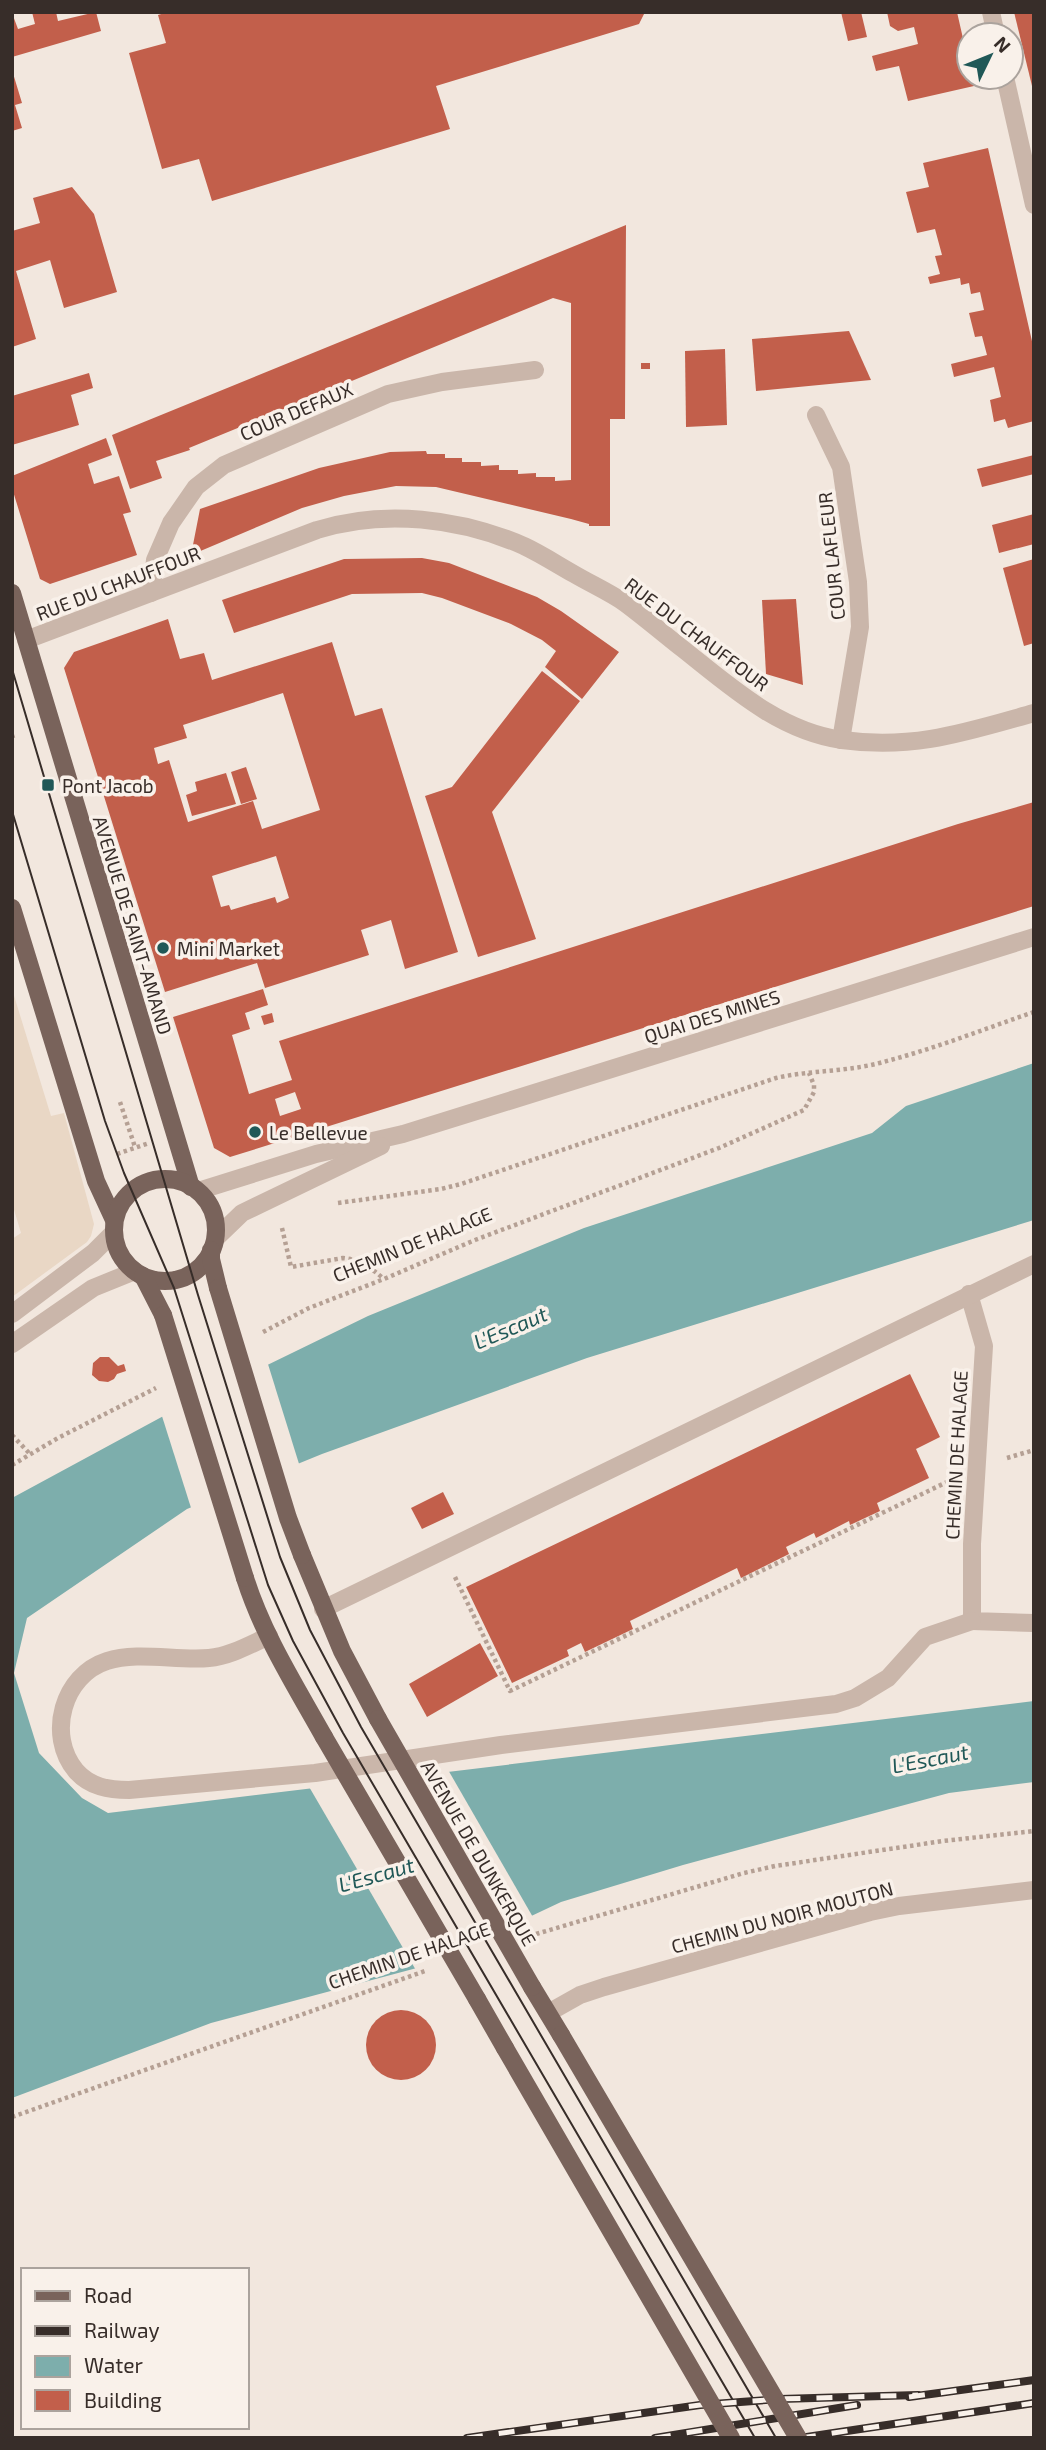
<svg xmlns="http://www.w3.org/2000/svg" width="1046" height="2450" font-family="'Exo 2',sans-serif">
<rect width="100%" height="100%" fill="#f2e7de"/>
<polygon fill="#e9d7c5" points="12,989 51,1116 64,1113 94,1224 91,1236 87,1242 12,1297 12,1239 21,1233 12,1203"/>
<polygon fill="#7daeac" points="1034,1063 1034,1220 587,1358 322,1454 187,1509 27,1618 14,1673 39,1753 82,1798 108,1813 1034,1701 1034,1782 949,1793 683,1865 561,1902 428,1965 211,2023 12,2098 12,1498 169,1413 368,1316 584,1228 872,1133 906,1106"/>
<g fill="#f2e7de">
<polygon points="267,1361 300,1467 192,1511 161,1413"/>
<polygon points="447,1768 534,1919 430,1968 417,1972 308,1785"/>
</g>
<g fill="#c25f4b" fill-rule="evenodd">
<polygon points="32,12 56,12 58,21 96,12 101,31 12,57 12,13 18,29 35,24"/>
<polygon points="168,12 645,12 639,24 436,86 450,129 212,201 199,159 162,169 129,53 166,43 158,15"/>
<polygon points="841,12 861,12 867,37 848,41"/>
<polygon points="887,12 957,12 969,65 969,77 972,77 974,86 908,101 899,66 876,71 872,56 918,44 914,27 898,31 890,26"/>
<polygon points="1014,12 1034,12 1034,90 1033,90"/>
<polygon points="12,70 22,103 15,105 22,128 12,131"/>
<polygon points="988,148 1034,350 1034,421 1008,428 1005,419 994,422 990,400 1001,397 994,367 954,377 951,364 987,355 982,336 975,337 969,313 984,310 980,292 971,294 969,283 961,285 960,278 930,284 928,277 940,274 935,256 942,255 935,229 917,233 906,192 929,187 923,163"/>
<polygon points="72,187 94,214 117,292 64,308 50,260 16,271 36,339 12,347 12,231 40,223 33,198"/>
<polygon points="626,225 625,419 610,419 610,526 589,526 589,524 571,519 436,487 396,486 344,496 302,508 191,555 200,509 319,468 390,452 426,451 427,454 445,454 445,458 462,458 462,462 481,462 481,466 499,465 499,470 518,470 518,474 536,473 536,477 555,477 555,481 571,480 571,303 553,298 189,448 190,450 156,461 162,478 130,489 112,435"/>
<polygon points="849,331 871,380 756,391 752,339"/>
<polygon points="725,349 727,425 686,427 685,351"/>
<rect x="641" y="363" width="9" height="6"/>
<polygon points="89,373 93,388 71,395 79,425 12,445 12,396"/>
<polygon points="106,438 112,455 88,464 94,484 119,476 131,512 123,514 137,555 50,584 40,579 12,488 12,476"/>
<polygon points="1034,455 1034,474 982,487 977,469"/>
<polygon points="1034,514 1034,544 999,553 992,525"/>
<polygon points="422,558 449,563 537,597 561,611 619,652 582,699 545,667 556,651 542,640 511,624 442,598 422,593 352,594 234,633 222,600 344,559"/>
<polygon points="1034,559 1034,643 1024,646 1003,568"/>
<polygon points="796,599 803,685 766,674 762,600"/>
<path d="M168 619 180 659 204 653 212 680 332 642 355 716 382 708 458 952 405 969 391 920 361 930 369 955 265 988 257 963 165 992 64 668 74 652ZM283 693 320 810 262 829 253 801 188 822 169 760 158 764 154 748 187 738 183 725ZM276 856 289 898 277 903 275 897 231 910 229 905 221 907 212 876Z"/>
<polygon points="542,671 580,701 492,812 536,939 478,957 425,796 452,787"/>
<polygon points="246,767 257,799 241,804 231,772"/>
<polygon points="226,773 236,804 192,816 186,795 197,791 195,782"/>
<path d="M1034 802V906L230 1157 214 1148 173 1017 263 989 268 1005 245 1013 250 1029 232 1035 249 1094 292 1080 279 1041 958 824ZM295 1092 301 1109 280 1116 275 1099Z"/>
<polygon points="272,1013 274,1022 264,1025 261,1016"/>
<polygon points="100,1357 109,1357 118,1366 124,1364 126,1371 117,1374 114,1379 108,1382 99,1381 92,1375 93,1363"/>
<polygon points="910,1374 940,1437 916,1449 929,1478 877,1503 880,1511 850,1525 849,1521 816,1538 814,1533 786,1547 789,1554 741,1578 737,1568 630,1621 633,1629 585,1652 581,1643 567,1650 569,1656 512,1683 466,1587"/>
<polygon points="443,1492 454,1514 422,1529 411,1508"/>
<polygon points="480,1643 498,1676 427,1717 409,1684"/>
<circle cx="401" cy="2045" r="35"/>
</g>
<g fill="none" stroke-linecap="round" stroke-linejoin="round">
<g stroke="#b5a094" stroke-width="4.5" stroke-dasharray="3.5 3.5" stroke-linecap="butt">
<polyline points="12,735 14,741"/>
<polyline points="120,1102 135,1147"/>
<polyline points="117,1154 149,1143"/>
<path d="M338 1203 441 1189 461 1184 776 1078C811 1070 848 1072 883 1062 934 1049 984 1029 1034 1012"/>
<path d="M282 1228 291 1267 343 1258C361 1260 371 1268 384 1279"/>
<polyline points="263,1332 309,1308 384,1279 475,1240 719,1148 804,1110 814,1092 814,1085 809,1073"/>
<polyline points="12,1435 30,1454"/>
<polyline points="1007,1458 1034,1450"/>
<polyline points="12,1465 58,1438 156,1388"/>
<polyline points="455,1577 510,1691 947,1482"/>
<polyline points="536,1934 744,1873 775,1866 943,1841 1034,1831"/>
<polyline points="12,2117 425,1971"/>
</g>
<g stroke="#cab6aa" stroke-width="18">
<polyline points="991,12 996,35"/>
<polyline points="1005,77 1034,205"/>
<polyline points="816,415 841,467 858,582 860,627 841,740"/>
<polyline points="151,593 155,560 171,523 196,487 224,465 388,394 442,382 535,370"/>
<path d="M26 640 317 530C384 509 460 518 524 546 541 554 558 565 574 574 591 584 609 592 625 603 645 618 664 634 683 649 731 687 779 731 842 740 914 750 966 732 1034 713"/>
<polyline points="198,1191 316,1154 403,1134 1034,937"/>
<polyline points="215,1239 242,1213 381,1146"/>
<polyline points="969,1294 984,1346 972,1544 972,1621 1034,1623"/>
<polyline points="12,1314 93,1253 114,1232"/>
<polyline points="12,1344 93,1288 135,1271"/>
<polyline points="323,1609 1034,1264"/>
<path d="M269 1636C249 1645 230 1656 209 1658 177 1661 137 1651 107 1661 63 1675 46 1735 76 1771 90 1787 109 1790 129 1790L315 1773 501 1745 836 1704 855 1698 888 1678 925 1637 972 1621"/>
<polyline points="548,2013 580,1995 604,1987 870,1912 899,1906 1034,1890"/>
</g>
<g stroke="#79635b" stroke-width="18">
<polyline points="12,593 191,1187"/>
<polyline points="12,908 96,1181 114,1220"/>
<circle cx="165" cy="1230" r="51"/>
<polyline points="211,1250 211,1259 218,1288"/>
<polyline points="143,1276 163,1315"/>
<polyline points="302,1555 342,1651 378,1719"/>
<path d="M245 1578C263 1635 295 1685 324 1737"/>
<polyline points="532,1987 561,2035"/>
<polyline points="477,1999 505,2048"/>
</g>
<g stroke="#372d29" stroke-width="2">
<polyline points="12,669 198,1295 280,1557 310,1630 361,1727 776,2438"/>
<polyline points="12,811 105,1121 124,1173 174,1288 268,1585 293,1641 343,1733 755,2438"/>
</g>
<g stroke="#372d29" stroke-width="8">
<g id="rail">
<polyline points="909,2397 1034,2380"/>
<polyline points="467,2438 700,2405 780,2399 918,2395"/>
<polyline points="655,2438 857,2405"/>
<polyline points="800,2438 1034,2403"/>
</g>
</g>
<use href="#rail" stroke="#f9f1ea" stroke-width="5" stroke-dasharray="16" stroke-linecap="butt"/>
<g stroke="#79635b" stroke-width="18">
<polyline points="218,1288 288,1518 302,1555"/>
<polyline points="163,1315 245,1578"/>
<polyline points="378,1719 532,1987"/>
<polyline points="324,1737 477,1999"/>
<polyline points="561,2035 798,2438"/>
<polyline points="505,2048 731,2438"/>
</g>
</g>
<g fill="#205857" stroke="#f9f1ea" stroke-width="2.5">
<rect x="41" y="778" width="14" height="14" rx="3.5"/>
<circle cx="163" cy="948" r="7"/>
<circle cx="255" cy="1132" r="7"/>
</g>
<g text-anchor="middle" dominant-baseline="central" stroke-width="7" stroke-linejoin="round" paint-order="stroke">
<g font-size="19" fill="#372d29" stroke="#f9f1ea">
<text transform="translate(296 411) rotate(-23)">COUR DEFAUX</text>
<text transform="translate(831 556) rotate(-96)">COUR LAFLEUR</text>
<text transform="translate(118 583) rotate(-21)">RUE DU CHAUFFOUR</text>
<text transform="translate(697 634) rotate(37)">RUE DU CHAUFFOUR</text>
<text transform="translate(133 925) rotate(73)">AVENUE DE SAINT-AMAND</text>
<text transform="translate(712 1016) rotate(-17)">QUAI DES MINES</text>
<text transform="translate(412 1244) rotate(-22)">CHEMIN DE HALAGE</text>
<text transform="translate(956 1455) rotate(-87)">CHEMIN DE HALAGE</text>
<text transform="translate(479 1853) rotate(60)">AVENUE DE DUNKERQUE</text>
<text transform="translate(782 1917) rotate(-15)">CHEMIN DU NOIR MOUTON</text>
<text transform="translate(409 1955) rotate(-19)">CHEMIN DE HALAGE</text>
</g>
<g font-size="19" fill="#372d29" stroke="#f9f1ea" text-anchor="start">
<text x="62" y="785">Pont Jacob</text>
<text x="177" y="948">Mini Market</text>
<text x="269" y="1132">Le Bellevue</text>
</g>
<g font-size="21" font-style="italic" fill="#205857" stroke="#f9f1ea">
<text transform="translate(510 1327) rotate(-23)">L'Escaut</text>
<text transform="translate(930 1758) rotate(-11)">L'Escaut</text>
<text transform="translate(376 1874) rotate(-16)">L'Escaut</text>
</g>
</g>
<rect width="1046" height="2450" fill="none" stroke="#372d29" stroke-width="28"/>
<rect x="21" y="2268" width="228" height="161" fill="#f9f1ea" stroke="#aba39d" stroke-width="2"/>
<rect x="35" y="2291" width="35" height="10" fill="#79635b" stroke="#aba39d" stroke-width="2"/>
<text x="84" y="2303" font-size="21" fill="#372d29">Road</text>
<rect x="35" y="2326" width="35" height="10" fill="#372d29" stroke="#aba39d" stroke-width="2"/>
<text x="84" y="2338" font-size="21" fill="#372d29">Railway</text>
<rect x="35" y="2356" width="35" height="21" fill="#7daeac" stroke="#aba39d" stroke-width="2"/>
<text x="84" y="2373" font-size="21" fill="#372d29">Water</text>
<rect x="35" y="2390" width="35" height="21" fill="#c25f4b" stroke="#aba39d" stroke-width="2"/>
<text x="84" y="2408" font-size="21" fill="#372d29">Building</text>
<g transform="translate(990 56) rotate(47)"><circle r="33" fill="#f9f1ea" stroke="#aba39d" stroke-width="2"/>
<path d="M0-5L12 26L0 18L-12 26Z" fill="#205857"/>
<text y="-10" font-size="19" font-weight="bold" text-anchor="middle" fill="#372d29">N</text>
</g>
</svg>
